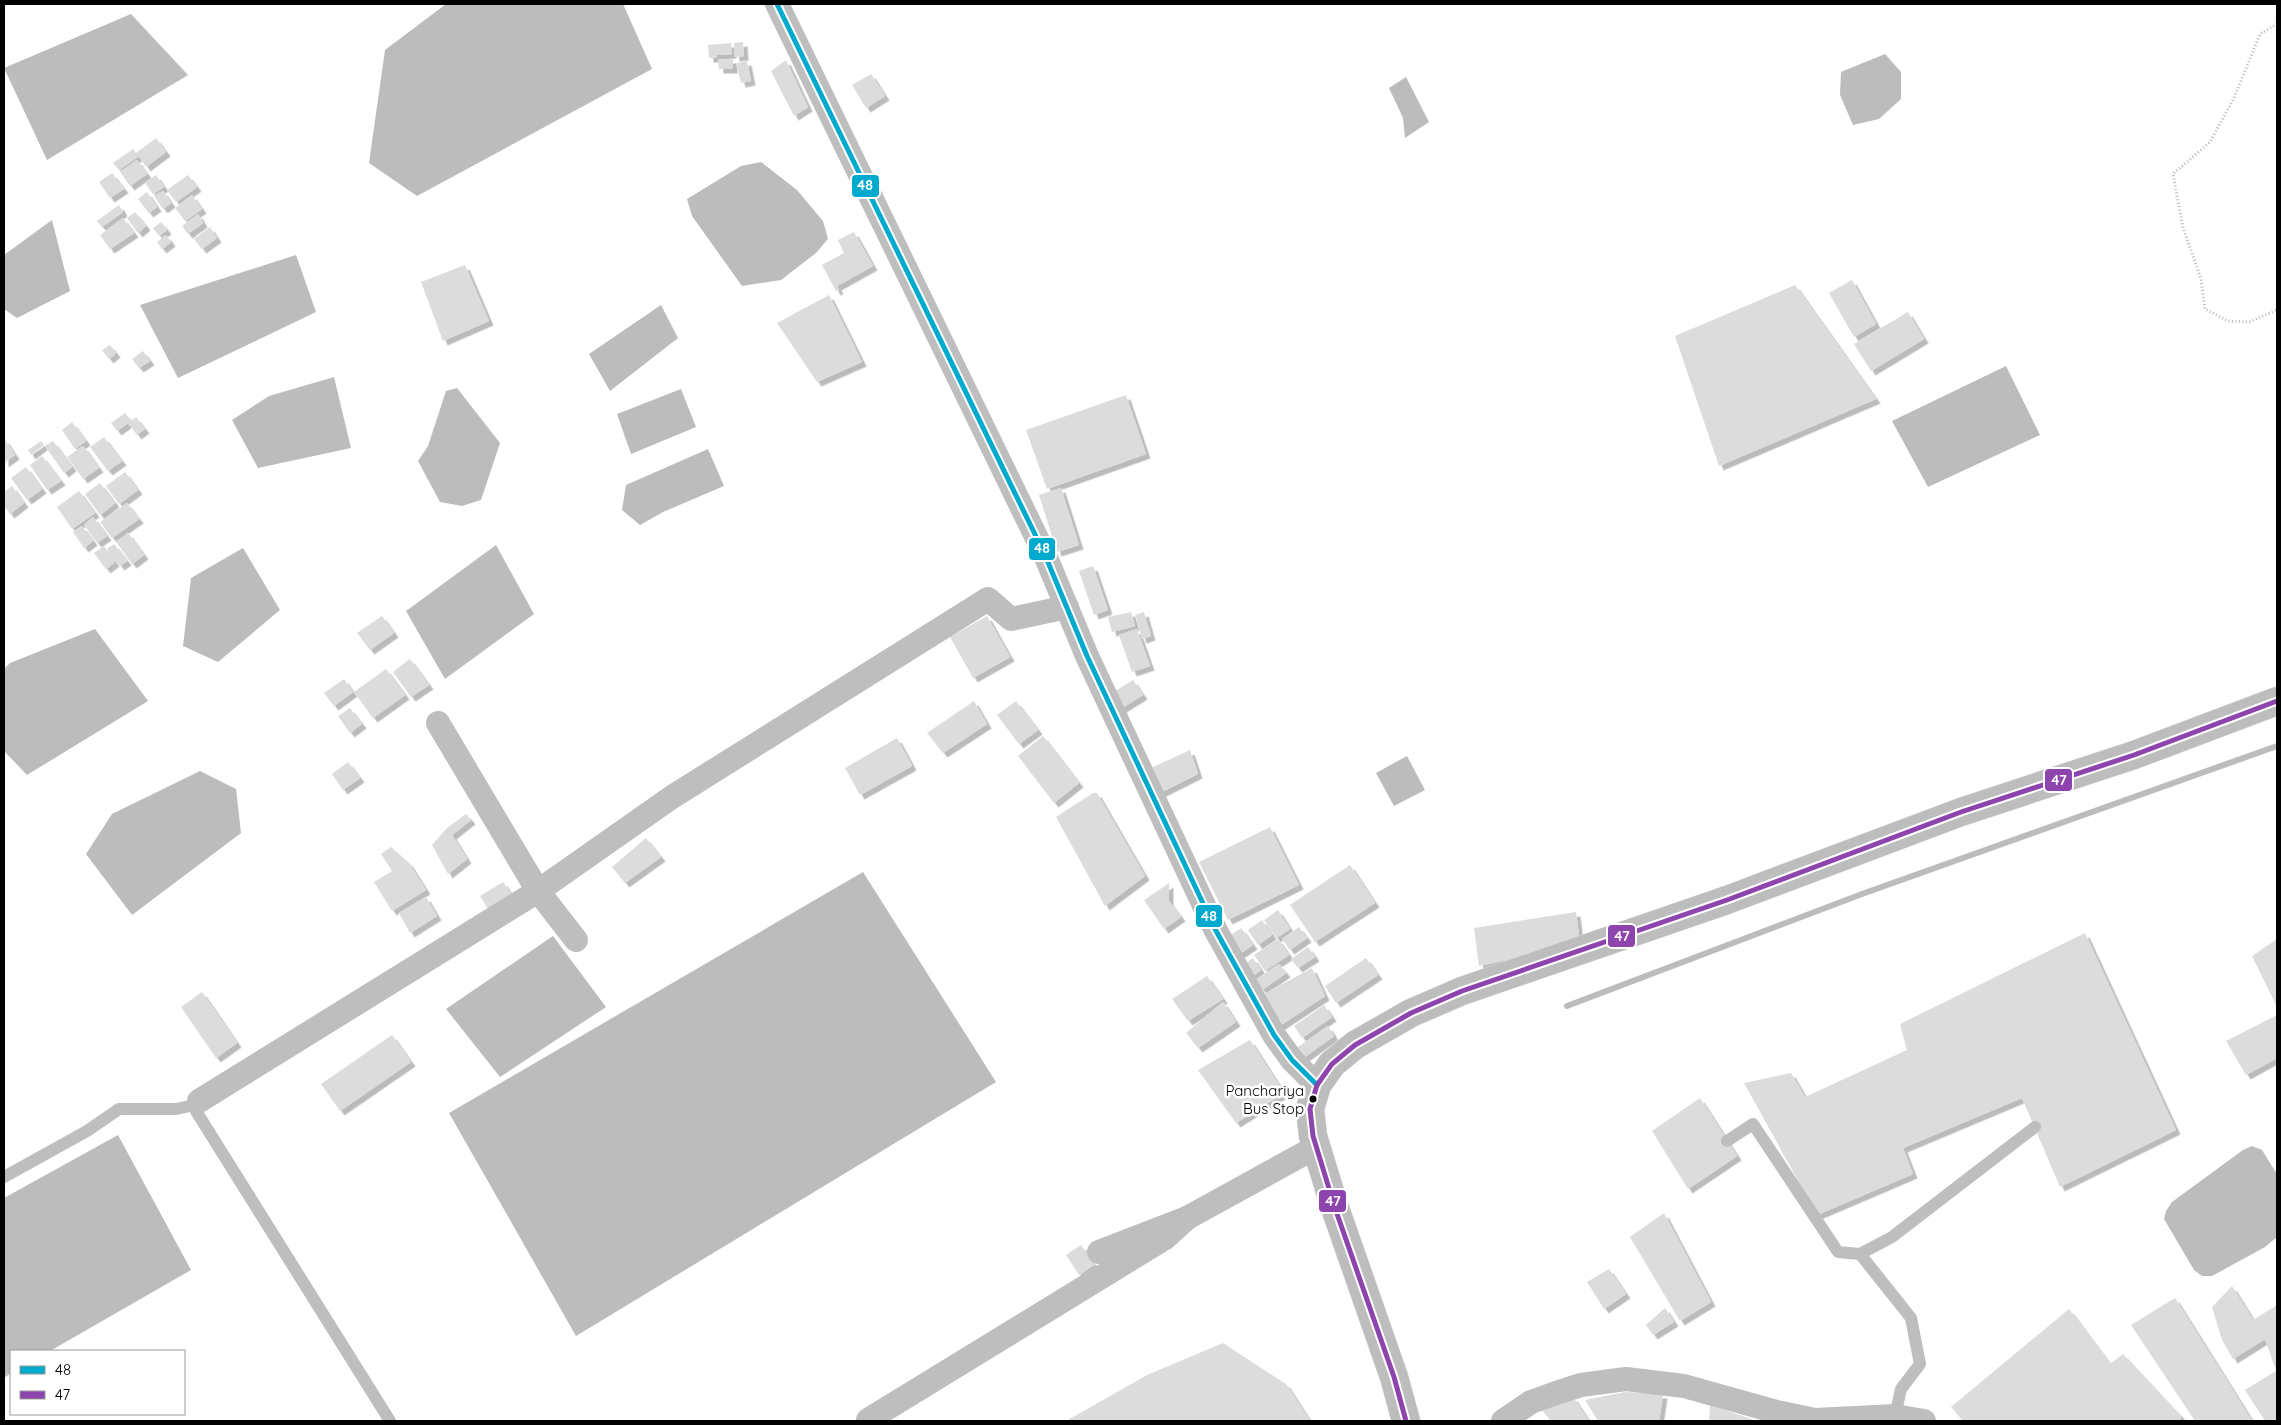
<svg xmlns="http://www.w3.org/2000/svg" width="2281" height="1425" font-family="Quicksand,sans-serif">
<defs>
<filter id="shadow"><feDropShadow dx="4.5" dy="4.5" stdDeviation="0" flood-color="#0004"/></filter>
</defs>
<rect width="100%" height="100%" fill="#fff"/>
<g fill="#bcbcbc">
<polygon points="446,4 623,4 652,69 417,196 369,163 385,50"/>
<polygon points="131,14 188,75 47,160 4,68"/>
<polygon points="1885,54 1901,72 1901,99 1879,119 1853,125 1840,95 1841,72"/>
<polygon points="1406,77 1429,122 1405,138 1403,118 1389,88"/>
<polygon points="761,162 797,190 823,221 828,239 816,253 781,280 742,286 692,216 687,199 741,166"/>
<polygon points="52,220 70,291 17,318 4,309 4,255"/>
<polygon points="296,255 316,312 178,378 140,305"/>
<polygon points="661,305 678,338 610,391 589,354"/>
<polygon points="2006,366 2040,435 1928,487 1892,421"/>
<polygon points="334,377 351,448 258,468 232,420 269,396"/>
<polygon points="457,388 500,443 481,500 462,506 440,502 418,461 428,446 446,391"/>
<polygon points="681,389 696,427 631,454 617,414"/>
<polygon points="708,449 724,486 663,512 640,525 622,510 626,485"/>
<polygon points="496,545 534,614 445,679 406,611"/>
<polygon points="243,548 280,610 218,662 183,646 191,578"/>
<polygon points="95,629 148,701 27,775 4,751 4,669 10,663"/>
<polygon points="1407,756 1425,790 1394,806 1376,773"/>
<polygon points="200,771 236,789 241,833 132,915 86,854 112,814"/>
<polygon points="863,872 996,1082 576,1336 449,1113"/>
<polygon points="553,936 606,1007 500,1077 446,1009"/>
<polygon points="118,1135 191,1270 50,1351 11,1351 11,1373 4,1378 4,1198"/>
<polygon points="2252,1146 2262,1150 2277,1174 2277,1237 2265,1247 2212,1276 2202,1276 2194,1270 2164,1219 2166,1211 2172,1202 2243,1150"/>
</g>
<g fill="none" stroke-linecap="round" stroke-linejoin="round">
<polyline stroke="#bcbcbc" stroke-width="6" points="1567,1006 1862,894 2277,746"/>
</g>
<g fill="#dcdcdc" filter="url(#shadow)">
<polygon points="743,42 744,56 735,57 734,43"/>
<polygon points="731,43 732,54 717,55 717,58 709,58 708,45"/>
<polygon points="718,59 733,59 733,69 719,69"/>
<polygon points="786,60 808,107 794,116 771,71"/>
<polygon points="747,61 751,81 741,83 736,63"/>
<polygon points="871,74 885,96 866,108 852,85"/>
<polygon points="156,138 166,152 146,167 139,156 119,170 113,163 133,149 136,153"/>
<polygon points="137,160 147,174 130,186 120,172"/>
<polygon points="112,173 124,189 110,198 99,182"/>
<polygon points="156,175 164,187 153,194 145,183"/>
<polygon points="188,175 197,187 176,202 167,190"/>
<polygon points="163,191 171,203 163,209 154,196"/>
<polygon points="147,192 157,207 149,213 138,199"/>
<polygon points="192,195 202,209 185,221 175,208"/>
<polygon points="119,205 123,212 102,227 97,221"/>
<polygon points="135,212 146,226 138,233 127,218"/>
<polygon points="198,214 203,223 188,234 182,226"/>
<polygon points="123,218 134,233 110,249 100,235"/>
<polygon points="161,222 167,230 159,236 153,228"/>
<polygon points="210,227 217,238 202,249 194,239"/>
<polygon points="854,232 873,266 837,286 839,290 836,291 822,265 844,253 838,240"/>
<polygon points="166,235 171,242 162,249 157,242"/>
<polygon points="465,265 489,321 443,341 421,282"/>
<polygon points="1852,280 1876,324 1854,337 1829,293"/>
<polygon points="1795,285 1876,399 1719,466 1675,336"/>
<polygon points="829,295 862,362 817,382 777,323"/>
<polygon points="1908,312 1924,339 1871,371 1854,344"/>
<polygon points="110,345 116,353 109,359 102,350"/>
<polygon points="143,351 150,361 139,368 132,359"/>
<polygon points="1126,395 1146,454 1047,489 1026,430"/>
<polygon points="125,413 131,421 136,417 145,429 137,435 128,423 117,431 111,423"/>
<polygon points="72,422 86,441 75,449 62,430"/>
<polygon points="104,437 122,461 108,471 90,447"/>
<polygon points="4,438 15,455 4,463"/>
<polygon points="41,441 44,445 31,455 28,450"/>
<polygon points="53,441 72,467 64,473 45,446"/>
<polygon points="83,446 99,468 83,479 67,457"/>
<polygon points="42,456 61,481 47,490 30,465"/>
<polygon points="26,467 42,489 27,500 11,478"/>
<polygon points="125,472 138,490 119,504 106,486"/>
<polygon points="100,483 115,503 100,515 85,494"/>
<polygon points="12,486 24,503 10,514 4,506 4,492"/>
<polygon points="1061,488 1079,545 1057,552 1039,495"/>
<polygon points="79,491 95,513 72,529 57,507"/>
<polygon points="127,503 139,519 112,538 100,522"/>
<polygon points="93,517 107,536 97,543 84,525"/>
<polygon points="82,526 93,541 84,548 73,532"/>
<polygon points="128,533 144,555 132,564 116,542"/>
<polygon points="114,544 127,561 120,566 107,549"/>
<polygon points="104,546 115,562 106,569 94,553"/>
<polygon points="1093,566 1108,610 1094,615 1079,571"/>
<polygon points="1131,612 1135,626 1112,632 1108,617"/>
<polygon points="1144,612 1151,636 1142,639 1135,615"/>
<polygon points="382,616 394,633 370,650 357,633"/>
<polygon points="987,616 1010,657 973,678 950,637"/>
<polygon points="1137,629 1150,666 1132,672 1119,635"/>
<polygon points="410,659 429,685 411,697 393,672"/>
<polygon points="386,669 405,695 373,718 354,692"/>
<polygon points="344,679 353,692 334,706 324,693"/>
<polygon points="1133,680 1143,695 1119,710 1109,695"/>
<polygon points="974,701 987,724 943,753 927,733"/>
<polygon points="1016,701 1038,730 1019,744 997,715"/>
<polygon points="350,708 362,724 350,733 338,716"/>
<polygon points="1043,736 1079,783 1054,803 1018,756"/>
<polygon points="897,738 912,766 860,795 845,768"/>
<polygon points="1190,750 1198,774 1160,793 1151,768"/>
<polygon points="348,762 360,778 343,790 332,774"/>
<polygon points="1093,793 1097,793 1145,876 1105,906 1056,817"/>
<polygon points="466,814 471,820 452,835 467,859 448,874 432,845 447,828"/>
<polygon points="1270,827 1299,885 1228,920 1199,862"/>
<polygon points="646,838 661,857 625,883 612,867"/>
<polygon points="391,847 409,863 426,890 392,911 374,882 392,871 381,854"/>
<polygon points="1350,865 1375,903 1315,942 1290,905"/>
<polygon points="503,882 513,897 490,912 480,896"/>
<polygon points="1169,883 1169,901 1181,917 1164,929 1144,900"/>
<polygon points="426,897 437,916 410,933 399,913"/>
<polygon points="1278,910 1290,929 1276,938 1264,920"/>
<polygon points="1576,912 1580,944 1479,966 1474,928"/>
<polygon points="1262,920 1272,935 1258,945 1248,930"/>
<polygon points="1299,927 1307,938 1290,950 1282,939"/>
<polygon points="1241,928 1253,945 1235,957 1224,940"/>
<polygon points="2085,933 2176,1130 2060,1187 2022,1098 1903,1148 1913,1174 1817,1215 1744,1083 1791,1073 1805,1097 1907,1050 1900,1024"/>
<polygon points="1278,939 1289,955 1265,971 1254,955"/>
<polygon points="2277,939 2277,1007 2252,956"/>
<polygon points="1308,947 1315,957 1298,968 1291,959"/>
<polygon points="1253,958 1261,970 1247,980 1239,968"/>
<polygon points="1366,958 1378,975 1336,1003 1325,986"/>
<polygon points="1279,964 1286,973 1262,990 1255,980"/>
<polygon points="1312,968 1325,996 1275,1029 1259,997"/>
<polygon points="1207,976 1223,999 1188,1021 1172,999"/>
<polygon points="202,992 237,1043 216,1058 181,1007"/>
<polygon points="1223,1002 1236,1022 1198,1048 1186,1033"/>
<polygon points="1324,1005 1332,1017 1302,1038 1294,1026"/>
<polygon points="2277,1015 2277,1058 2246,1075 2226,1041"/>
<polygon points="1328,1026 1334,1036 1302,1059 1295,1049"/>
<polygon points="392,1035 411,1062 340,1111 321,1084"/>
<polygon points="1250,1040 1284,1093 1236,1123 1198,1070"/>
<polygon points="1700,1098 1737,1156 1688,1189 1652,1131"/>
<polygon points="1664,1213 1711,1302 1680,1321 1630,1237"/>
<polygon points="1081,1245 1094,1265 1079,1275 1066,1255"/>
<polygon points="1609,1269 1626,1294 1604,1309 1587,1282"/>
<polygon points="2232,1286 2253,1320 2277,1305 2277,1421 2265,1421 2245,1390 2276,1371 2265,1339 2233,1359 2222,1340 2212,1307"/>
<polygon points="2175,1298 2252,1421 2195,1421 2131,1325"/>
<polygon points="1665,1308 1674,1322 1653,1335 1646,1325"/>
<polygon points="2069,1309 2110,1364 2123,1354 2181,1416 2180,1421 1963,1421 1951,1407"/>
<polygon points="1223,1343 1286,1384 1310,1421 1066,1421 1147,1375"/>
<polygon points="1625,1392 1663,1394 1659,1421 1598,1421 1585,1400"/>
<polygon points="1573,1397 1589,1421 1551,1421 1541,1409"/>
<polygon points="1710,1405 1757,1421 1709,1420"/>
</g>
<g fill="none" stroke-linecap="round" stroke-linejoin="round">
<g stroke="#dbdbdb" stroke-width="29">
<polyline id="highway" points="1406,1421 1394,1377 1335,1208 1313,1136 1310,1109 1317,1085 1332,1064 1355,1045 1411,1013 1462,991 1727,900 1961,812 2134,755 2277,701"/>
</g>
<polyline stroke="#b8b8b8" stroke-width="3" stroke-dasharray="1 2.5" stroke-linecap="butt" points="2277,24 2260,34 2234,98 2210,142 2173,174 2183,228 2201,279 2205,309 2228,321 2249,322 2277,310"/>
<g stroke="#bebebe" stroke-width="12">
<polyline points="199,1101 196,1111 390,1421"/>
<polyline points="1727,1141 1753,1124 1838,1252 1860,1254 1892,1237 2035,1127"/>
<polyline points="4,1177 87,1131 119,1109 176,1109 190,1106 199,1101"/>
<polyline points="1860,1254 1911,1318 1920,1364 1901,1389 1895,1416"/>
</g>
<g stroke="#bebebe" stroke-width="24">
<polyline points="777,4 1045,555 1087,656 1215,929 1274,1035 1292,1060 1317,1085"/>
<polyline points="438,723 538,891 576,940"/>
<polyline points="199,1101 538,891 672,797 988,599 1011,619 1067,607"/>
<polyline points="1099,1252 1187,1218 1316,1147"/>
<polyline points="868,1420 1165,1238 1187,1218"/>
<polyline points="1503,1421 1531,1402 1559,1392 1581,1385 1626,1379 1684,1386 1777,1412 1815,1420 1895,1416 1924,1421"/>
</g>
<use href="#highway" stroke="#bdbdbd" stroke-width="28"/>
<g stroke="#fff" stroke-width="9">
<polyline id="bus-1" points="777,4 1045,555 1087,656 1215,929 1274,1035 1292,1060 1317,1085"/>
</g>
<g stroke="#fff" stroke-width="9">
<polyline id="bus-2" points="1406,1421 1394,1377 1335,1208 1313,1136 1310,1109 1317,1085 1332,1064 1355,1045 1411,1013 1462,991 1727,900 1961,812 2134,755 2277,701"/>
</g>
<use href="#bus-1" stroke="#00a9ce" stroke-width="5"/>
<use href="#bus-2" stroke="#8e44ad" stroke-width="5"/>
</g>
<circle fill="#000" stroke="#fff" stroke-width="2" cx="1313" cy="1099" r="4.5"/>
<g text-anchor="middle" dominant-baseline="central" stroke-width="5" stroke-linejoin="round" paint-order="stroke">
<g font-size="15" fill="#000" stroke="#fff" text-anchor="end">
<text x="1304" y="1090">Panchariya<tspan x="1304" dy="18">Bus Stop</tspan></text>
</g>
</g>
<g stroke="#fff" stroke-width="2">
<rect x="851" y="174" width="29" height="24" rx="5" fill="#00a9ce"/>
<rect x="1028" y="537" width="28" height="24" rx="5" fill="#00a9ce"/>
<rect x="2044" y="768" width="29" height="24" rx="5" fill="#8e44ad"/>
<rect x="1195" y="904" width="28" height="24" rx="5" fill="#00a9ce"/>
<rect x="1607" y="924" width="29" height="24" rx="5" fill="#8e44ad"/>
<rect x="1318" y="1189" width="29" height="24" rx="5" fill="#8e44ad"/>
</g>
<g font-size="14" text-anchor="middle" font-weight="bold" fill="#fff">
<text x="865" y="190">48</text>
<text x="1042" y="553">48</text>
<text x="2059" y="785">47</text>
<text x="1209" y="921">48</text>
<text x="1622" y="941">47</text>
<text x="1333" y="1206">47</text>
</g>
<rect width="2281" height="1425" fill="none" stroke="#000000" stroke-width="10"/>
<rect x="10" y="1350" width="175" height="65" fill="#ffffff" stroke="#999999"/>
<rect x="20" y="1366" width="25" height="8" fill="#00a9ce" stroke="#999999"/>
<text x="55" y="1375" font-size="15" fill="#000000">48</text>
<rect x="20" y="1391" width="25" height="8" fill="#8e44ad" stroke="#999999"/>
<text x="55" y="1400" font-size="15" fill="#000000">47</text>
</svg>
